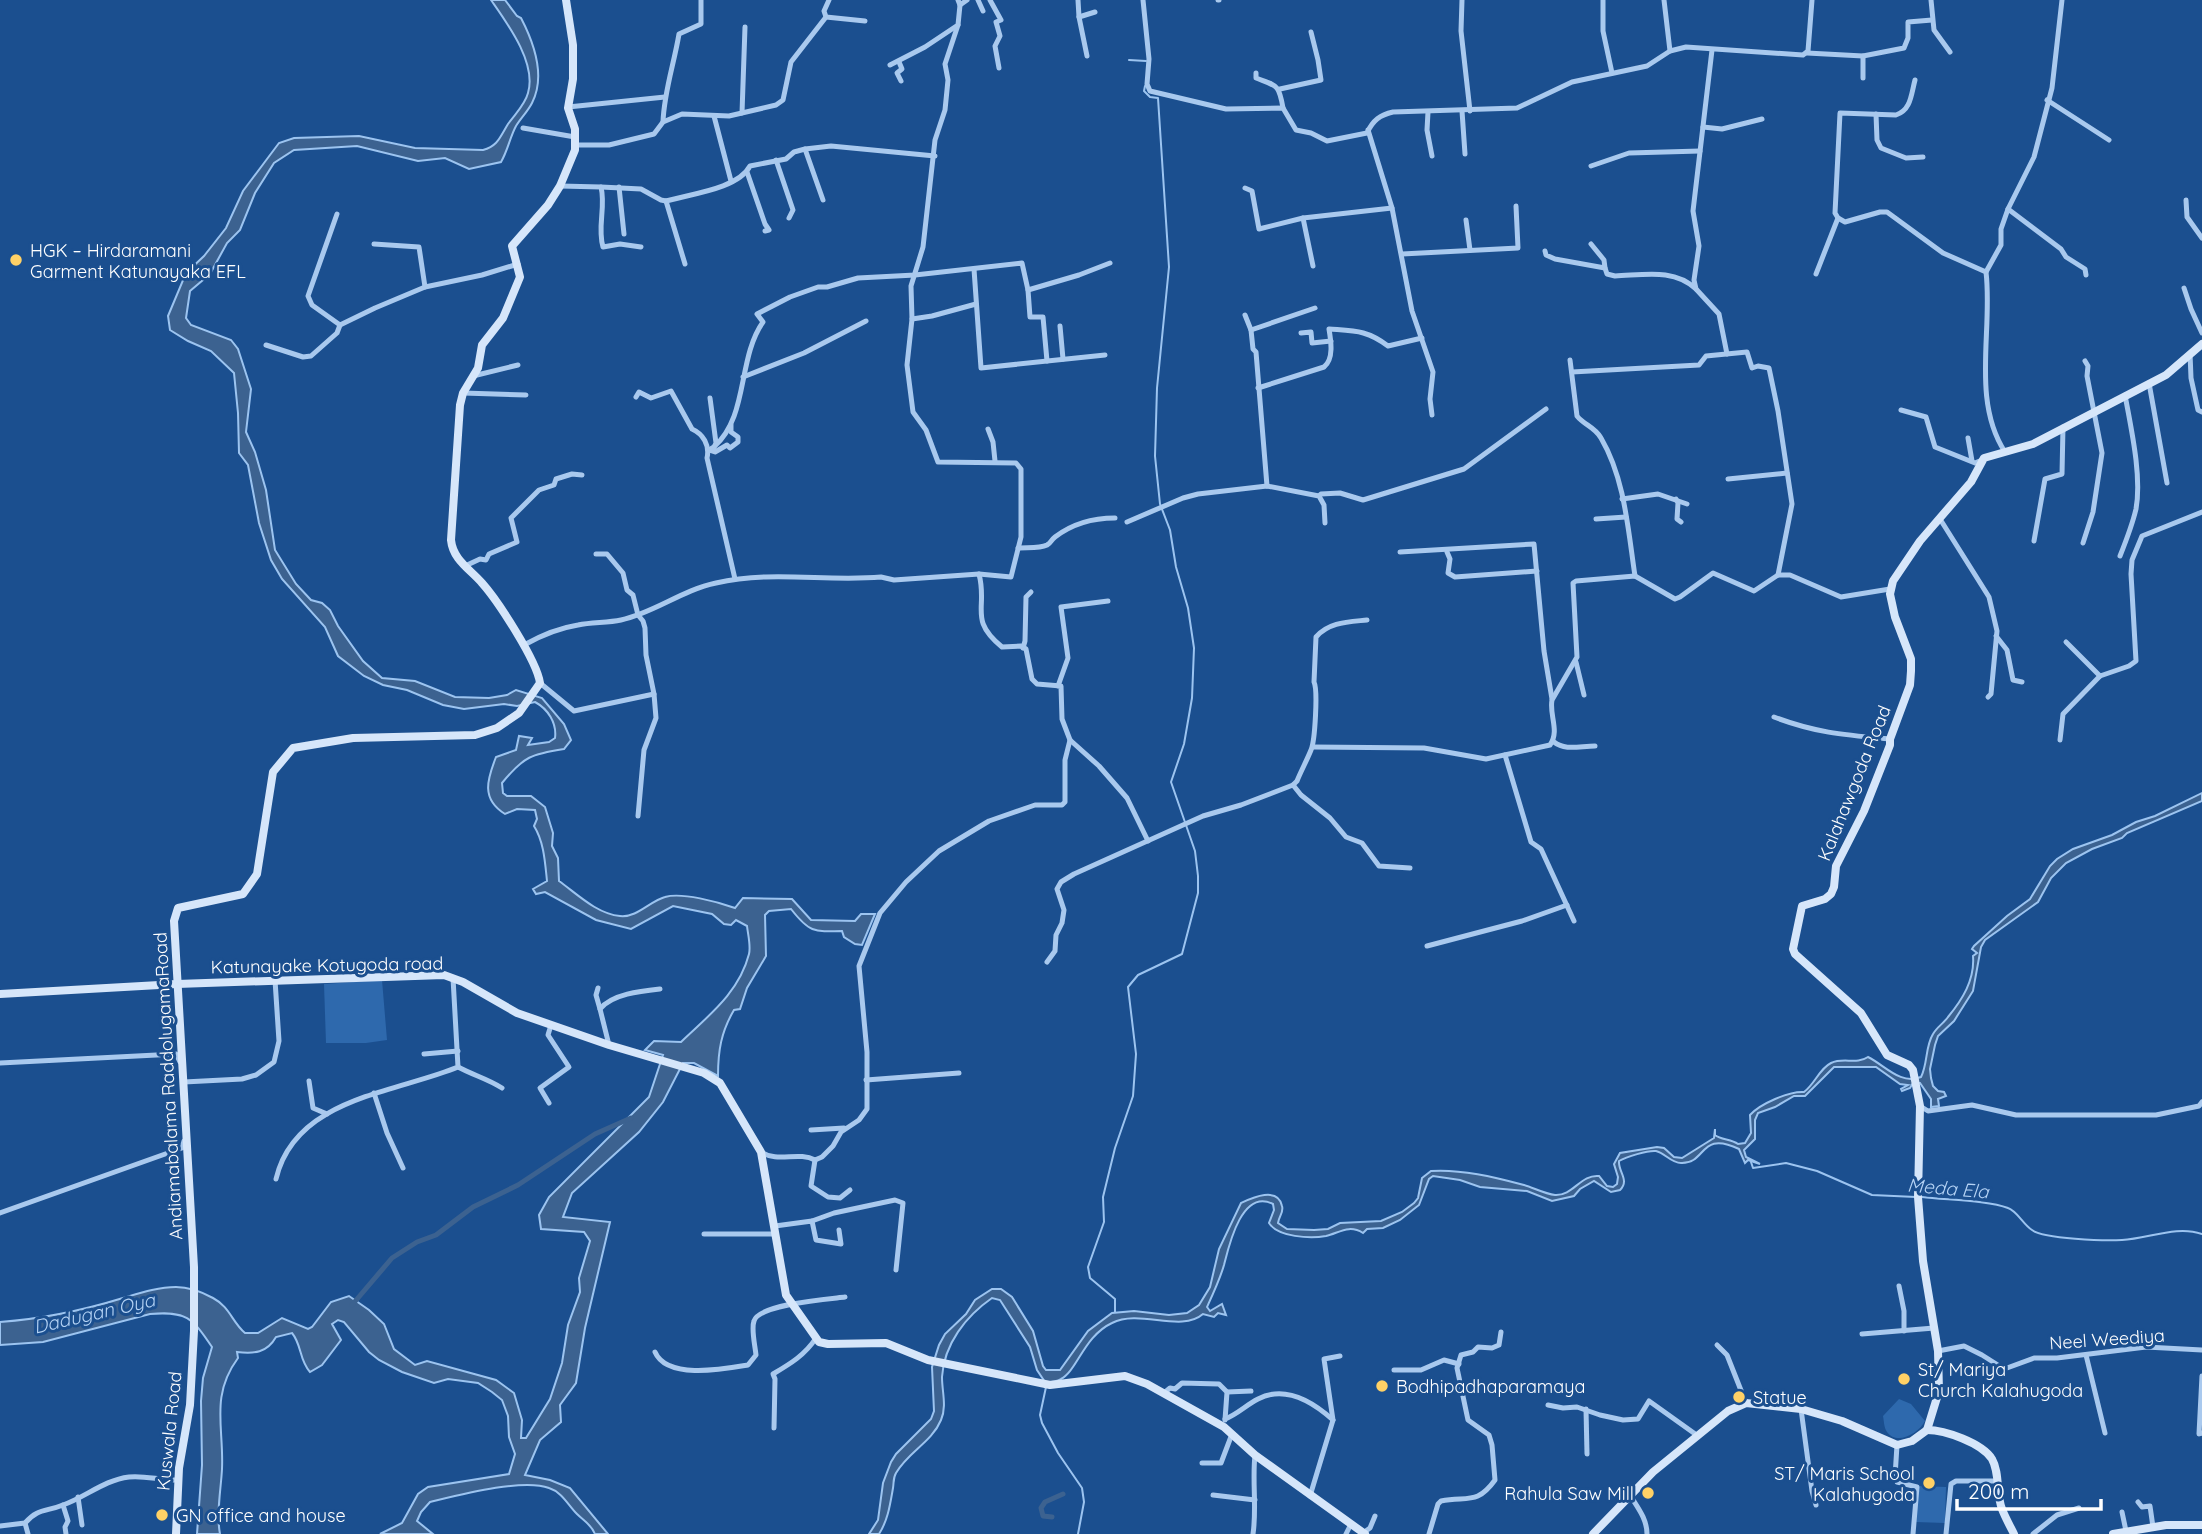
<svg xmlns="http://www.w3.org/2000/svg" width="2202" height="1534" font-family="Quicksand,sans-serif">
<rect width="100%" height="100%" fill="#1b4f8f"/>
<g fill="#2e69ad">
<polygon points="382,980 387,1040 366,1043 326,1043 324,984"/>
<path d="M1899 1399 1911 1404 1925 1421C1919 1433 1897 1446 1887 1432 1884 1428 1884 1421 1883 1416Z"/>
<polygon points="1918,1486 1946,1487 1945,1523 1916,1522"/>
</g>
<g fill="#3c6290" stroke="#9cc4f0" stroke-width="2">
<path d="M491 0H505L517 16 521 18C534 43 546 76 532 103 528 111 521 118 516 126 510 137 508 150 501 162L469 169 445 158 418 161 357 146 294 150 274 163 255 193 240 230 227 243 210 274 190 291 186 318 191 325 231 340 238 349 251 389 246 432 255 452 266 490 275 550 296 584 311 600 322 603 330 610 338 626 363 661 382 678 415 681 455 697 489 698 507 695 516 690 542 698 564 724 571 740 564 749C532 754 524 756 502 783L503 793 507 796H531L545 807 553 833 552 846 558 858 559 881C577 894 597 914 620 916 637 918 650 901 665 897 682 892 718 902 735 908L743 898 792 899 811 920 855 921 861 914H875L862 945 855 944 844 937 842 931C813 932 809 932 791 909L769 911 765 915 766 956 747 988 740 1009 734 1010C721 1032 718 1051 718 1076L694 1063H683L663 1102 639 1132 572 1193 563 1217 610 1222 585 1328 576 1383 560 1405 561 1422 540 1440 525 1475 550 1480 570 1488 608 1534H595C591 1524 584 1521 577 1514 568 1505 562 1492 549 1488 523 1478 459 1495 430 1502L421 1512 417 1521 433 1534H380L402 1523 418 1494 428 1487 509 1474 515 1454 509 1437 508 1416 502 1400 492 1392 478 1383 448 1379 434 1383 402 1372 379 1360 369 1352 344 1322 338 1320 332 1324 341 1340 322 1365 310 1372C299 1360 302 1345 292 1333L276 1337C267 1353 254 1354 237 1352L238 1358C210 1396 224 1427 222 1469 221 1489 216 1514 220 1534H197L202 1465 201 1401 203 1378 212 1347C192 1317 186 1311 150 1314L43 1342 0 1345V1322C40 1319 84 1310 123 1298 140 1293 158 1287 176 1287 189 1287 202 1292 213 1298 230 1307 232 1322 245 1333H258L282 1318 308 1329 312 1327 331 1302 349 1296 369 1310 384 1324 394 1349 415 1365 427 1361 496 1380 514 1393 522 1420 521 1438H526L550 1399 562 1363 568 1325 580 1292 579 1278 590 1241 584 1232 541 1229 539 1215 549 1197 649 1097 663 1055 645 1050 654 1041 681 1042C708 1016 739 993 749 954 751 946 748 935 747 926L736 920 731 925 724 924 712 914 673 906 631 929 596 920 545 892 536 894 533 889 547 881C545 862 544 842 534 826L537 819 535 810 517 809 505 814C481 799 487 780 496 757L516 750 519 736 532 738 528 745 549 742 555 738C557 723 548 709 535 702L517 706 504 704 464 709 443 705 407 690 383 685 364 676 338 656 325 627 282 579 271 560 259 523 248 465 239 453 238 413 234 373 211 351 188 341 170 330 168 316 186 273 204 256 226 228 243 191 279 143 294 138 359 136 415 148 483 150C498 146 500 137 508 124 515 114 525 105 528 93 537 63 507 23 491 0Z"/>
<path d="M2202 793V801L2127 833 2122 838 2092 849 2066 863 2051 878 2038 902 1985 940 1981 947 1973 991 1954 1021 1938 1036 1935 1045 1930 1069 1931 1078 1933 1086 1938 1091 1944 1092 1946 1096 1938 1099 1939 1106 1931 1107V1099L1920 1083H1913L1910 1088 1902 1091 1901 1089 1908 1085 1900 1084 1876 1067H1834L1805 1096H1794L1775 1107 1758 1113 1755 1120V1139L1744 1150 1746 1157 1760 1164 1748 1160 1745 1163 1739 1149C1699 1130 1707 1164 1681 1163 1671 1163 1665 1153 1656 1151 1648 1150 1626 1157 1619 1161 1618 1172 1630 1180 1620 1190L1611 1192 1594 1181 1580 1189 1574 1196 1552 1201 1527 1191 1480 1187 1460 1180 1433 1176 1429 1179 1419 1205 1400 1220 1383 1228 1367 1229 1363 1233C1349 1224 1339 1233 1326 1236 1310 1239 1278 1237 1269 1223L1274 1210 1273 1204C1242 1188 1229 1245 1224 1265 1220 1279 1213 1294 1207 1307L1210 1311 1222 1304 1226 1315 1218 1313 1214 1317 1203 1314C1181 1333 1140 1309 1112 1323 1084 1336 1077 1371 1061 1379 1056 1382 1050 1382 1045 1382L1037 1370 1030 1347 1000 1300 992 1298C966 1316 944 1344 942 1377 942 1392 947 1406 941 1420 932 1442 908 1452 896 1473 893 1478 894 1482 893 1488 890 1505 888 1520 879 1534H869L878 1520 883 1483 891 1462 896 1454 931 1419 934 1411 932 1367 939 1345 945 1334 966 1314 975 1300 992 1289H1001L1012 1297 1033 1331 1043 1366 1046 1370H1060L1088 1331 1112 1313 1134 1311 1169 1315 1187 1313 1199 1305 1210 1287 1219 1249 1241 1203C1252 1198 1278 1186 1282 1206 1284 1212 1279 1216 1278 1223L1287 1229 1314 1230 1328 1229 1340 1223 1381 1221 1402 1212 1414 1203 1418 1198 1422 1178 1431 1171C1461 1169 1494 1177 1524 1185 1534 1188 1545 1194 1555 1195 1573 1196 1581 1174 1599 1176L1607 1186 1613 1187 1617 1184 1618 1177 1614 1164 1620 1153 1657 1147 1664 1148 1674 1157 1682 1158 1714 1138 1715 1129V1135C1721 1140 1731 1139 1738 1144L1745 1143 1751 1133 1750 1115C1760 1104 1789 1091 1804 1092 1815 1084 1819 1069 1831 1063 1844 1057 1856 1065 1868 1057 1886 1066 1900 1085 1921 1077 1928 1063 1925 1047 1933 1034 1937 1027 1944 1023 1948 1017 1962 1000 1975 980 1973 956L1977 953 1972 949 1974 946 2007 916 2030 899 2050 866 2057 859 2073 849 2112 835 2136 822 2155 816Z"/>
</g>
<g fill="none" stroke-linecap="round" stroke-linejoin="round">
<g stroke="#9cc4f0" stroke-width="2">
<polyline points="1129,60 1146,61"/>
<polyline points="1751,1162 1753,1168 1786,1163 1817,1171 1872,1195 1916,1197"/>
<path d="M1922 1197C1945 1200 1988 1200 2008 1208 2017 1211 2023 1224 2032 1230 2044 1239 2105 1241 2122 1240 2148 1239 2176 1225 2202 1234"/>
<polyline points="1115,1312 1115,1299 1090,1278 1088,1267 1104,1222 1103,1197 1115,1148 1133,1096 1136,1054 1128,987 1138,975 1182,954 1198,893 1198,876 1195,851 1171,782 1184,744 1192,698 1194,648 1188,608 1176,567 1170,530 1160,504 1155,456 1157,388 1169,267 1158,98 1150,97 1144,91 1145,86"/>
<polyline points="1046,1387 1040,1415 1042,1423 1058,1453 1082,1488 1084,1502 1078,1534"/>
</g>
<g stroke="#3c6290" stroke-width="5">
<polyline points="352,1305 392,1258 417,1242 436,1235 473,1207 518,1185 595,1134 631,1118"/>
<polyline points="1052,1517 1043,1516 1041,1508 1045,1502 1063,1494"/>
</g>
<g stroke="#a9c9ee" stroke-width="5">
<polyline points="829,0 824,11 826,17 865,21"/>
<polyline points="958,0 960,5 967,0"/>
<polyline points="978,0 983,11"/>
<polyline points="990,0 1001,20 996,22 1000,36 995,46 999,68"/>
<polyline points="1078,0 1079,17 1087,56"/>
<path d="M1143 0 1149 59 1147 84 1150 91 1226 109 1283 108 1296 130 1311 133 1327 141 1367 133C1373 120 1380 115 1393 112L1517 108 1572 82 1647 66 1670 51 1686 47 1803 55 1808 51 1812 0"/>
<polyline points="1218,0 1219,0"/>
<polyline points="1462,0 1461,31 1470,111"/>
<polyline points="1603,0 1603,31 1612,73"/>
<polyline points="1664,0 1670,51"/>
<polyline points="1931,0 1934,30 1950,52"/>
<polyline points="1079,17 1095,12"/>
<polyline points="958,25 945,64 948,80 945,110 935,140 923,247 911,286 912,319 907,365 913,412 926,430 938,462 1016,463 1021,469 1021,537 1011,577 979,574"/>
<polyline points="1712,50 1693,211 1699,246 1694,280 1696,289 1719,314 1727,354"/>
<polyline points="1807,53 1863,56 1904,48 1908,38 1908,22 1932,20"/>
<polyline points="899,62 902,69 897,73 901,81"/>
<polyline points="890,65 925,47 958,25 960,5"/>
<path d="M1256 73V78C1277 86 1279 84 1283 108"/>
<polyline points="1863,78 1863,56"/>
<path d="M1915 80C1911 95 1911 110 1896 115L1840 113 1835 213 1838 218 1845 222 1880 212H1887L1943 253 1986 272C1993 330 1971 400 2005 452"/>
<polyline points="1280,89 1321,80 1318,60 1311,32"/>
<polyline points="2047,100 2109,140"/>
<polyline points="568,107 665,97"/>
<polyline points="1462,111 1465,154"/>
<polyline points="1428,112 1427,130 1432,156"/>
<polyline points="742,113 745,27"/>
<polyline points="1876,114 1877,140 1881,148 1906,158 1923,157"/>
<polyline points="714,116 731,181"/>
<path d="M663 122C664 92 674 64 679 34L701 24V0"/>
<polyline points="1703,127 1722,129 1762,119"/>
<polyline points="523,128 575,137"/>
<polyline points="1368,130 1392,208 1412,311 1433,372 1430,399 1432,415"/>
<polyline points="575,145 609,145 654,134 663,122 682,114 729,116 776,105 783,100 791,62 826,17"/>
<polyline points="805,149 823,200"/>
<polyline points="776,160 793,210 789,218"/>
<polyline points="1591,166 1629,153 1700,151"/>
<polyline points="747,172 765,224 769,230 765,231"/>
<path d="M560 186 601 187C606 207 597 227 603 247L620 244 641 247"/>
<path d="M601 187 641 189 661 200 666 201C690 194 738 189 750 166L786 159 794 152 805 149 831 146 935 156"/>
<polyline points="619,187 624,234"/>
<polyline points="1245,188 1252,191 1259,229 1303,218 1392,208"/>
<polyline points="2186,200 2187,217 2202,238"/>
<polyline points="666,201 685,264"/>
<polyline points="2008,209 2061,249 2066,257 2085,269 2086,275"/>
<polyline points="337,214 308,296 312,305 340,325 375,308 425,287 482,275 518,264"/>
<polyline points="1303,218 1313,266"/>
<polyline points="1466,220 1470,250"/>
<polyline points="374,244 419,247 425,287"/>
<polyline points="1591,244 1604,260 1605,268"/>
<path d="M1545 251 1546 255 1555 259 1605 268 1607 274 1615 276C1644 275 1674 268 1696 289"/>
<polyline points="1402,254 1518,248 1516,206"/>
<polyline points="974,269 981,368 1105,355"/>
<polyline points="1986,272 2001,245 2001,229 2008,209 2034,157 2052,88 2062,0"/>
<polyline points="1816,274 1838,218"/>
<polyline points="2184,288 2191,309 2202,333"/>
<polyline points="1028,290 1079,275 1110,263"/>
<polyline points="1245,315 1251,330 1253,349 1256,352 1267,486"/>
<polyline points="912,319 932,316 976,304"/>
<polyline points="1060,326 1063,359"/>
<polyline points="1251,330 1315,308"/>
<polyline points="1301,333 1311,332 1312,343 1331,341"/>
<polyline points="266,345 303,357 311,356 337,333 340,325"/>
<polyline points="2190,353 2191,378 2198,410 2202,412"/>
<path d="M1570 360 1577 416C1584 425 1595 427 1601 438 1625 479 1628 530 1635 576"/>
<polyline points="1572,372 1699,365 1706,356 1747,352 1752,368 1758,366 1769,368 1778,411 1792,504 1778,575"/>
<polyline points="473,376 518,365"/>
<polyline points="743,377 804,353 866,321"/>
<polyline points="2149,383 2167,483"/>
<path d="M1258 388 1324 367C1334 359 1331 341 1329 329 1355 331 1367 330 1388 346L1422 338"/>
<polyline points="463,393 526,395"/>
<path d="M636 397 639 392 651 398 671 391 692 429C703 434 710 445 707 458L735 579"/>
<polyline points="710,398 716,443 714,447 709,450 715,452 727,445 730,448 738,442 738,437 731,432 731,425"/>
<polyline points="1901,410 1926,417 1935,447 1975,463 1982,460"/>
<polyline points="988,429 993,442 995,461"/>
<polyline points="1968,438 1972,461"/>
<path d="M714 447C749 416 737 359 763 322L757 314 790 297 818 287H827L858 278 915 275 1022 263 1028 290 1030 317H1043L1047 361"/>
<polyline points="1728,479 1787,473"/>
<polyline points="1319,496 1321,494 1340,493 1363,500 1464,469 1546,409"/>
<polyline points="1622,499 1658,494 1687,504"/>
<polyline points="1676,499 1678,503 1677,519 1681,522"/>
<polyline points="1596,519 1626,517"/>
<polyline points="1940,519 1989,597 1997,631 1991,694 1988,697"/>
<polyline points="1127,522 1183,498 1198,494 1267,486 1319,496 1324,505 1325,523"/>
<polyline points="2034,541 2045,479 2062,474 2063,427"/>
<polyline points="2083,543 2093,512 2102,453 2087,376 2088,366 2085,361"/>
<path d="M1018 548C1026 547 1039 549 1047 545 1052 542 1050 541 1055 537 1072 524 1094 518 1115 518"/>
<polyline points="1400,552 1534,544 1544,651 1552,699"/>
<polyline points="1447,552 1450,559 1448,573 1455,577 1537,571"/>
<polyline points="596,554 607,554 623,573 627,590 633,595 638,615 643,621 645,628 646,655 654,694 656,718 644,750 638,816"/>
<path d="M2120 556C2126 541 2132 526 2136 509 2142 476 2131 428 2125 395"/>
<polyline points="465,566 480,559 486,560 489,554 517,542 511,518 539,490 554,485 556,479 572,474 582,475"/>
<polyline points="1996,636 2007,650 2013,680 2022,682"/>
<polyline points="2066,642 2100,676"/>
<path d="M524 645C540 636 559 628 578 625 592 622 607 623 621 620 654 613 682 590 716 583 773 570 825 582 881 577L894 580 979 574C988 608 968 619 1002 647L1021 646 1026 649 1032 679 1037 684 1061 686 1062 719 1070 740 1099 766 1127 798 1148 841"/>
<polyline points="1023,648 1025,641 1026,597 1031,592"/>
<polyline points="1576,662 1584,695"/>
<polyline points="540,683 574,711 654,694"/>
<polyline points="1058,686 1068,658 1061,607 1108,601"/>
<path d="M1774 717C1816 733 1845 735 1890 739"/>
<polyline points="2060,740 2063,714 2100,676 2129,666 2136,661 2131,574 2132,560 2142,536 2202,512"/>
<path d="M1554 742C1565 751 1580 746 1595 746"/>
<path d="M1313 747 1424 748 1486 759 1550 745C1560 731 1549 715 1552 700L1577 657 1573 583 1576 581 1635 576 1675 599 1680 597 1713 573 1754 591 1778 575H1790L1841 597 1890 589"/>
<polyline points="1505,755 1531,842 1541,849 1574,921"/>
<polyline points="1293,785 1301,795 1330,818 1346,837 1362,843 1379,866 1410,868"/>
<polyline points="1427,946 1522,921 1567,905"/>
<path d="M1047 962 1055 951 1056 935 1062 923 1064 910 1057 889 1061 882 1074 874 1203 816 1241 805 1293 785 1297 781C1301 771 1307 760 1311 750 1315 741 1318 690 1314 682L1316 637C1329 622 1348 622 1367 620"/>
<polyline points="598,988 596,995 600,1009"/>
<path d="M609 1045 600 1009C612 994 641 991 660 989"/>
<polyline points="424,1054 458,1051"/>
<polyline points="0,1063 176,1054 180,1062"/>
<path d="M458 1067C473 1075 488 1079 502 1088"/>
<polyline points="866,1080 959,1073"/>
<polyline points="309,1081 313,1108 327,1114"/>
<polyline points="184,1082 242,1079 256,1075 274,1062 279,1041 275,980"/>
<polyline points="374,1093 387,1133 403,1168"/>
<polyline points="549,1103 540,1088 569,1067 548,1035 551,1025"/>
<polyline points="1920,1106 1928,1111 1972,1105 2016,1115 2156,1115 2199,1106 2202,1102"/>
<polyline points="811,1130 844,1128"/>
<path d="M761 1152C778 1163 798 1151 815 1160L822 1157 833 1146 841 1132 859 1120 867 1109V1052L859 966 880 913 906 882 939 851 989 821 1035 805H1062L1065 802V760L1070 740"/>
<polyline points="815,1160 811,1186 828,1197 840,1198 850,1190"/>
<path d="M276 1179C295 1098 395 1093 458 1067L453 978"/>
<polyline points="0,1213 182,1148 184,1141"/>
<polyline points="812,1221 834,1213 895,1200 903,1203 896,1270"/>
<polyline points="775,1226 812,1221 816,1240 841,1244 839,1230"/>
<polyline points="704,1234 776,1234"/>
<polyline points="1899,1286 1904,1311 1904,1331"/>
<polyline points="1862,1334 1934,1328"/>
<polyline points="1717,1345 1727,1355 1746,1403"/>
<polyline points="1938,1351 1964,1346 1982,1355 2001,1367 2007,1368 2034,1358 2057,1358 2146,1347 2202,1350"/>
<path d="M655 1352C667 1380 724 1369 748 1365L756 1355C755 1345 751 1329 754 1321 759 1304 829 1299 845 1297"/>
<polyline points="2086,1355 2105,1433"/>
<polyline points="1394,1370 1421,1370 1444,1360 1459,1364"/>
<polyline points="2202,1376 2199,1434 2202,1433"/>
<polyline points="1227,1392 1251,1391"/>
<polyline points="1164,1393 1170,1388 1175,1389 1182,1383 1219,1384 1227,1392 1225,1420"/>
<polyline points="1548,1405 1563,1408 1577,1407 1600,1415 1623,1420 1638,1419 1649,1401 1698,1436"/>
<polyline points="1586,1409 1587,1454"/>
<polyline points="1801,1409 1812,1491 1816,1505"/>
<path d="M1225 1419C1238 1414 1246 1405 1258 1399 1285 1385 1313 1402 1333 1420"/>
<path d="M774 1428 775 1379 773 1374C790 1364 805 1355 816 1338"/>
<polyline points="1897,1445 1895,1477 1897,1482 1917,1487 1913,1534"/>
<polyline points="1202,1463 1221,1463 1232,1434"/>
<polyline points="1213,1495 1255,1500"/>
<path d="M1630 1495C1638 1508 1647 1519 1647 1534"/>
<polyline points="1310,1496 1333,1420 1324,1359 1340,1356"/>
<polyline points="78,1497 82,1525"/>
<polyline points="2138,1502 2142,1507 2150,1506 2153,1527"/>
<polyline points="63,1505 68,1521 65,1527 66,1534"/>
<polyline points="2122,1512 2126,1531"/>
<polyline points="25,1523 28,1534"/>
<path d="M0 1526 25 1523C38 1508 46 1512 63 1505 86 1497 104 1480 129 1477 145 1475 162 1481 179 1480"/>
<polyline points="1363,1533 1370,1528 1375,1516"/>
<path d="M1253 1534C1257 1508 1252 1481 1255 1455"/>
<polyline points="1346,1534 1351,1524"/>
<path d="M1429 1534 1438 1504 1441 1501C1468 1496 1477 1505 1495 1480L1492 1445 1489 1435 1468 1420 1457 1368 1461 1355 1473 1352 1478 1347 1492 1348 1499 1345 1501 1332"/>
<polyline points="1946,1534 1951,1484 1956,1481 1996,1481"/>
<polyline points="2033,1534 2057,1515 2079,1508"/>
</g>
<g stroke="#d6e6fa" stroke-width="8">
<polyline points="0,994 177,984 444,975 463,982 517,1013 609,1045 704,1073 720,1083 761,1152 786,1295 819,1342 828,1344 886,1343 928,1360 1050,1385 1125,1376 1147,1384 1224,1427 1255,1455 1365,1534"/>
<path d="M1927 1430C1945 1430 1982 1443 1992 1459 2000 1473 1996 1494 2002 1509 2005 1517 2010 1526 2014 1534"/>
<path d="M176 1534 179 1468 190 1405 194 1331V1267L174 921 178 908 243 894 257 874 273 772 293 748 353 738 475 735 497 728 519 713 540 683C537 661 498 601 482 583 470 569 453 560 451 540L460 405 463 393 478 368 482 345 503 318 520 277 512 246 548 205 560 186 575 150V129L568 108 573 79V45L566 0"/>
<polyline points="1593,1534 1653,1472 1728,1411 1746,1403 1801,1409 1842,1421 1897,1445 1912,1441 1927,1430 1939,1391 1938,1351 1923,1261 1918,1197 1920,1106 1913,1070 1909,1065 1887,1055 1861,1013 1795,954 1793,949 1802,906 1825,899 1831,894 1834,887 1836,866 1864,811 1890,745 1890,739 1910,685 1911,671 1911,659 1895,617 1890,594 1893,581 1920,541 1971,482 1984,458 2033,444 2166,375 2202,344"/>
<polyline points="2113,1534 2166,1525 2202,1525"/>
</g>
</g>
<g fill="#ffd166" stroke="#1b4f8f" stroke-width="2.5">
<circle cx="16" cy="260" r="7"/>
<circle cx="1904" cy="1379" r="7"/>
<circle cx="1382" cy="1386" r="7"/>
<circle cx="1739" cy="1397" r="7"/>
<circle cx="1929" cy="1483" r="7"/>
<circle cx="1648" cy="1493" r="7"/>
<circle cx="162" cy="1515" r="7"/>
</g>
<g text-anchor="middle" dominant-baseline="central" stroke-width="6" stroke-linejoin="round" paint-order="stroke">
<g font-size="18" fill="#fff" stroke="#1b4f8f" text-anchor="start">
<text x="30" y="250">HGK – Hirdaramani<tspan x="30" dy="21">Garment Katunayaka EFL</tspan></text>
<text x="1918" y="1369">St/ Mariya<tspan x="1918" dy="21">Church Kalahugoda</tspan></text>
<text x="1396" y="1386">Bodhipadhaparamaya</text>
<text x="1753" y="1397">Statue</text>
<text x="1915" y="1473" text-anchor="end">ST/ Maris School<tspan x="1915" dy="21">Kalahugoda</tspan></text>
<text x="1634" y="1493" text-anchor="end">Rahula Saw Mill</text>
<text x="176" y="1515">GN office and house</text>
</g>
<g font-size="18" fill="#fff" stroke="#1b4f8f">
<text transform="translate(1854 783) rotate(-68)">Kalahawgoda Road</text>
<text transform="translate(327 965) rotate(-1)">Katunayake Kotugoda road</text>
<text transform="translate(168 1086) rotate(-93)">Andiamabalama RaddolugamaRoad</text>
<text transform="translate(2107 1339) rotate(-4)">Neel Weediya</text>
<text transform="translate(169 1431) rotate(-84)">Kuswala Road</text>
</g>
<g font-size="19" font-style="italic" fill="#b5d3f5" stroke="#1b4f8f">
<text transform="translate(1948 1188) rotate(5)">Meda Ela</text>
<text transform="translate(94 1313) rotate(-13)">Dadugan Oya</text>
</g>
</g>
<path d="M1957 1499v10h144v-10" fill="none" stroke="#ffffff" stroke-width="3.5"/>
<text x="1968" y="1499" font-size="21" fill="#ffffff" stroke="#1b4f8f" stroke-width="5" paint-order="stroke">200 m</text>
</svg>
